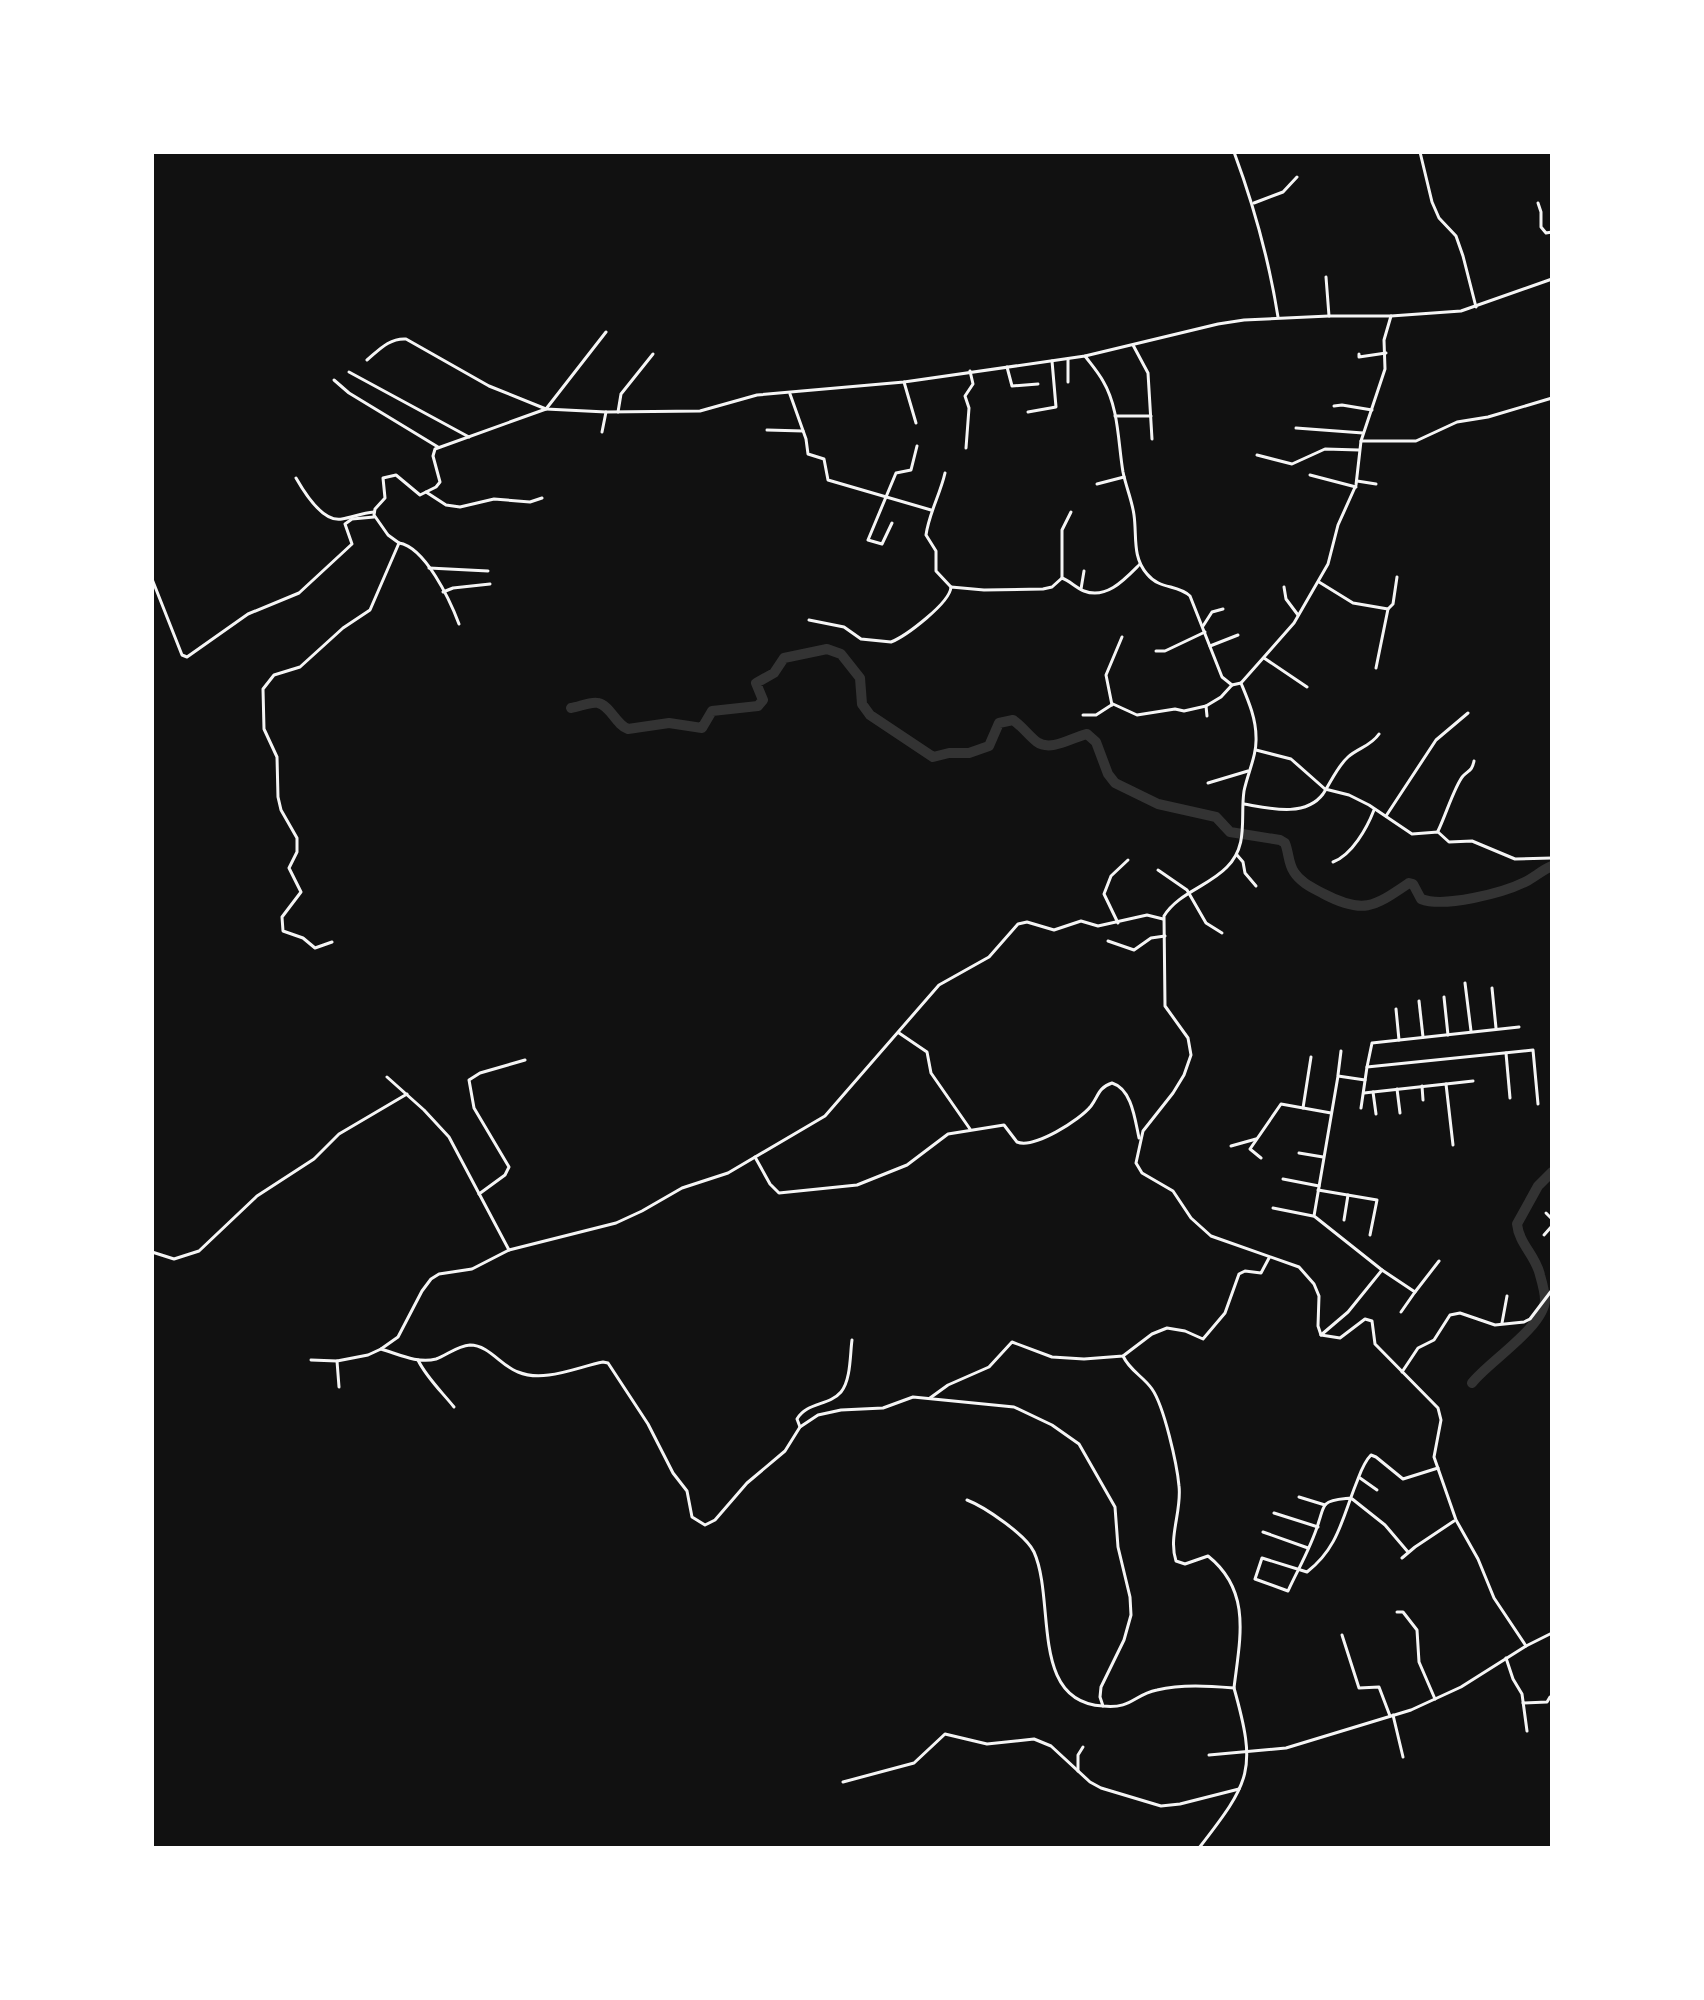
<svg xmlns="http://www.w3.org/2000/svg" width="1704" height="2000" font-family="'IBM Plex Sans',sans-serif">
<rect width="100%" height="100%" fill="#111"/>
<g fill="none" stroke-linecap="round" stroke-linejoin="round">
<g stroke="#333" stroke-width="10">
<path d="M571 708C579 707 591 701 598 703 610 705 616 725 628 729L669 723 702 728 712 711 758 706 763 700 756 683 774 673 784 658 827 649 841 654 860 678 862 704 870 715 933 757 949 753H969L989 746 999 723 1013 720C1022 726 1029 736 1037 742 1051 752 1073 737 1087 734L1096 742 1108 774 1115 783 1158 804 1216 817 1230 832 1280 840 1285 843C1289 853 1288 863 1294 872 1301 883 1313 888 1324 894 1364 915 1375 906 1409 883L1413 884 1421 899C1444 908 1503 893 1525 882 1535 877 1542 870 1552 866"/>
<path d="M1472 1383C1487 1363 1544 1327 1545 1300 1545 1293 1542 1282 1540 1275 1536 1256 1519 1244 1517 1224L1538 1186 1552 1172"/>
</g>
<g stroke="#f5f5f5" stroke-width="3">
<path d="M1234 152C1254 206 1269 260 1278 317"/>
<polyline points="1420,152 1432,202 1439,218 1456,236 1463,256 1476,307"/>
<polyline points="1254,203 1283,192 1297,177"/>
<polyline points="1538,203 1541,212 1541,227 1546,233 1552,232"/>
<polyline points="1326,277 1329,316"/>
<polyline points="1133,345 1148,373 1152,439"/>
<polyline points="1359,354 1359,357 1386,353"/>
<path d="M1085 356C1091 364 1098 372 1103 381 1119 408 1118 443 1123 472 1126 487 1132 500 1134 515 1137 536 1132 557 1147 574 1160 590 1177 584 1190 596L1222 677 1232 685 1241 683"/>
<polyline points="1068,359 1068,382"/>
<path d="M367 360C379 350 389 338 406 339L489 386 546 409 606 412 700 411 757 395 904 382 1085 356 1218 324 1244 320 1329 316H1391L1461 311 1552 279"/>
<polyline points="1007,367 1012,386 1038,384"/>
<polyline points="349,372 469,437"/>
<polyline points="334,380 349,393 438,447"/>
<polyline points="904,382 916,423"/>
<polyline points="790,394 806,439 808,454 824,459 828,480 931,510"/>
<polyline points="1334,406 1342,405 1372,410"/>
<polyline points="618,412 621,394 653,354"/>
<polyline points="1028,412 1056,407 1052,361"/>
<polyline points="1115,416 1151,416"/>
<polyline points="1296,428 1363,433"/>
<polyline points="767,430 803,431"/>
<polyline points="602,432 606,412"/>
<polyline points="1361,441 1416,441 1457,422 1488,417 1552,398"/>
<polyline points="966,448 969,408 965,396 973,384 970,371"/>
<polyline points="1257,455 1292,464 1325,449 1359,450"/>
<path d="M945 473C940 495 929 513 926 535L936 551V571L951 587"/>
<polyline points="1310,475 1356,487"/>
<path d="M296 478C304 492 323 523 342 519 353 517 362 513 374 512"/>
<polyline points="1357,481 1376,484"/>
<polyline points="1097,484 1124,477"/>
<polyline points="426,492 446,505 460,507 494,499 530,502 542,498"/>
<polyline points="892,523 882,544 868,540 896,473 911,470 917,446"/>
<path d="M399 543C425 547 450 600 459 624"/>
<polyline points="429,568 488,571"/>
<polyline points="1062,578 1062,530 1071,512"/>
<polyline points="152,579 182,655 187,657 248,614 299,593 352,544 345,524 352,519 374,517"/>
<polyline points="1319,582 1353,603 1388,609 1376,668"/>
<polyline points="1284,587 1286,599 1298,615"/>
<polyline points="1081,589 1084,571"/>
<polyline points="443,592 453,588 490,584"/>
<polyline points="1388,609 1393,604 1397,577"/>
<path d="M809 620 844 627 861 639 891 642C906 636 950 603 951 587L984 590 1043 589 1052 587 1062 578C1070 581 1076 588 1084 591 1107 600 1126 578 1140 564"/>
<polyline points="1203,626 1212,612 1223,609"/>
<polyline points="1210,646 1238,635"/>
<polyline points="1156,651 1165,651 1205,632"/>
<polyline points="1264,658 1307,687"/>
<polyline points="1112,705 1106,675 1122,637"/>
<polyline points="1083,715 1096,715 1113,704 1137,715 1175,709 1184,711 1206,706"/>
<polyline points="1207,716 1206,706 1221,697 1232,685"/>
<polyline points="1256,750 1291,759 1325,789 1349,795 1369,805 1412,834 1438,832 1449,842 1472,841 1515,859 1552,858"/>
<polyline points="1208,783 1248,771"/>
<path d="M1244 804C1268 808 1305 818 1323 794 1331 782 1337 767 1348 757 1358 748 1371 746 1379 734"/>
<polyline points="1386,816 1436,740 1468,713"/>
<path d="M1438 831C1445 817 1455 785 1463 776 1469 770 1472 771 1474 761"/>
<polyline points="1237,855 1243,862 1245,873 1256,886"/>
<path d="M1333 862C1352 855 1367 828 1374 810"/>
<polyline points="1158,870 1187,890 1206,923 1222,933"/>
<polyline points="1118,923 1104,894 1111,876 1128,860"/>
<polyline points="1108,941 1134,950 1151,938 1165,936"/>
<polyline points="332,942 315,948 303,938 283,931 282,917 301,892 289,868 297,852 297,838 281,810 278,797 277,757 264,729 263,689 274,675 300,667 343,628 370,610 399,543 388,535 374,515 375,509 385,498 383,478 396,475 420,495 436,487 440,482 433,456 435,449 546,409 606,332"/>
<polyline points="1465,983 1471,1031"/>
<polyline points="1492,988 1496,1028"/>
<polyline points="1444,997 1448,1035"/>
<polyline points="1419,1001 1423,1037"/>
<polyline points="1396,1009 1399,1040"/>
<polyline points="899,1033 927,1052 931,1073 970,1129"/>
<polyline points="1506,1053 1510,1098"/>
<polyline points="1367,1067 1372,1043 1519,1027"/>
<polyline points="1338,1075 1341,1051"/>
<polyline points="387,1077 424,1110 449,1137 509,1250"/>
<polyline points="1365,1080 1338,1076 1314,1216 1382,1270"/>
<polyline points="1446,1084 1473,1081"/>
<polyline points="1422,1086 1423,1100"/>
<polyline points="1397,1089 1400,1113"/>
<polyline points="1373,1092 1376,1114"/>
<polyline points="1364,1093 1446,1084 1453,1145"/>
<polyline points="1303,1108 1311,1057"/>
<polyline points="1361,1108 1367,1067 1533,1050 1538,1104"/>
<polyline points="1231,1146 1256,1139"/>
<polyline points="1299,1153 1323,1157"/>
<path d="M755 1157 770 1184 779 1193 857 1185 907 1165 948 1134 1004 1125 1017 1142C1034 1149 1080 1120 1091 1106 1099 1095 1098 1088 1112 1083 1132 1089 1135 1120 1139 1138"/>
<polyline points="1261,1158 1250,1149 1281,1104 1331,1113"/>
<polyline points="1283,1179 1319,1186"/>
<polyline points="1318,1190 1377,1200 1370,1235"/>
<polyline points="479,1194 505,1175 509,1167 474,1108 469,1080 480,1073 525,1060"/>
<polyline points="1273,1208 1313,1216"/>
<polyline points="1546,1213 1552,1219"/>
<polyline points="1344,1220 1348,1195"/>
<polyline points="1544,1235 1552,1226"/>
<polyline points="152,1252 174,1259 199,1251 257,1196 314,1159 339,1134 407,1094"/>
<polyline points="1401,1312 1415,1292"/>
<polyline points="1502,1323 1507,1296"/>
<polyline points="1321,1335 1348,1312 1382,1270 1415,1292 1439,1261"/>
<path d="M381 1349C398 1354 418 1364 436 1359 447 1355 457 1346 470 1345 489 1345 501 1366 518 1372 544 1383 577 1367 603 1362L608 1363 648 1424 673 1473 687 1491 692 1517 705 1525 715 1520 747 1483 785 1451 800 1427 818 1415 841 1410 883 1408 913 1397 1014 1407 1052 1425 1079 1444 1115 1507 1118 1547 1130 1597 1131 1615 1124 1640 1101 1687 1100 1697 1103 1706C1132 1709 1133 1695 1157 1690 1182 1684 1209 1686 1234 1688 1257 1770 1251 1781 1199 1848"/>
<path d="M1123 1356C1130 1371 1143 1376 1152 1389 1164 1406 1177 1464 1179 1486 1182 1511 1168 1537 1176 1561L1185 1564 1208 1556C1252 1591 1240 1638 1234 1688"/>
<polyline points="311,1360 337,1361 368,1355 381,1349 398,1337 422,1291 431,1279 439,1274 472,1269 509,1250 616,1223 642,1211 682,1188 728,1173 825,1116 939,985 989,957 1018,924 1027,922 1054,930 1081,921 1098,926 1147,915 1163,919"/>
<path d="M418 1360C426 1377 442 1392 454 1407"/>
<polyline points="337,1361 339,1387"/>
<polyline points="1402,1372 1418,1348 1434,1340 1450,1315 1460,1313 1495,1325 1524,1322 1530,1319 1552,1290"/>
<polyline points="930,1398 948,1385 989,1367 1012,1342 1052,1357 1084,1359 1123,1356 1152,1334 1167,1328 1185,1331 1203,1339 1225,1313 1239,1274 1245,1271 1261,1273 1269,1258"/>
<path d="M800 1427 797 1419C807 1402 829 1406 841 1392 851 1380 850 1354 852 1340"/>
<polyline points="1360,1478 1377,1490"/>
<polyline points="1299,1497 1325,1505"/>
<path d="M967 1500C985 1507 1026 1535 1034 1552 1056 1601 1029 1702 1103 1706"/>
<polyline points="1274,1513 1318,1527"/>
<polyline points="1263,1532 1308,1548"/>
<path d="M1408 1552 1385 1525 1351 1498C1344 1499 1331 1499 1326 1504 1322 1508 1321 1516 1319 1521 1312 1546 1298 1569 1288 1591L1255 1579 1262 1558 1307 1572C1338 1548 1342 1519 1356 1484 1360 1474 1363 1463 1371 1455L1376 1457 1403 1479 1438 1468"/>
<polyline points="1402,1558 1415,1547 1454,1521"/>
<polyline points="1397,1612 1403,1612 1417,1630 1419,1662 1435,1699"/>
<polyline points="1342,1635 1359,1688 1379,1687 1390,1716"/>
<polyline points="1526,1646 1552,1633"/>
<polyline points="1506,1658 1513,1679 1522,1694 1527,1731"/>
<polyline points="1523,1703 1547,1702 1550,1697"/>
<polyline points="1393,1715 1403,1757"/>
<path d="M1209 1755 1286 1748 1411 1710 1461 1687 1526 1646 1494 1598 1478 1559 1456 1520 1434 1457 1441 1420 1438 1408 1375 1344 1372 1321 1365 1319 1340 1338 1321 1335 1318 1326 1319 1296 1314 1284 1299 1267 1211 1236 1191 1218 1173 1191 1142 1173 1136 1163 1143 1131 1173 1093 1184 1075 1191 1055 1188 1038 1165 1006 1164 916C1178 893 1209 886 1227 867 1249 845 1240 818 1244 791 1248 772 1257 755 1256 737 1256 718 1248 700 1241 683L1294 623 1328 564 1338 525 1356 485 1361 441 1385 369 1384 340 1391 316"/>
<polyline points="1078,1771 1078,1755 1083,1747"/>
<polyline points="843,1782 914,1763 945,1734 987,1744 1034,1739 1051,1746 1090,1782 1101,1788 1161,1806 1180,1804 1239,1789"/>
</g>
</g>
<rect width="1704" height="2000" fill="none" stroke="#ffffff" stroke-width="308"/>
</svg>
